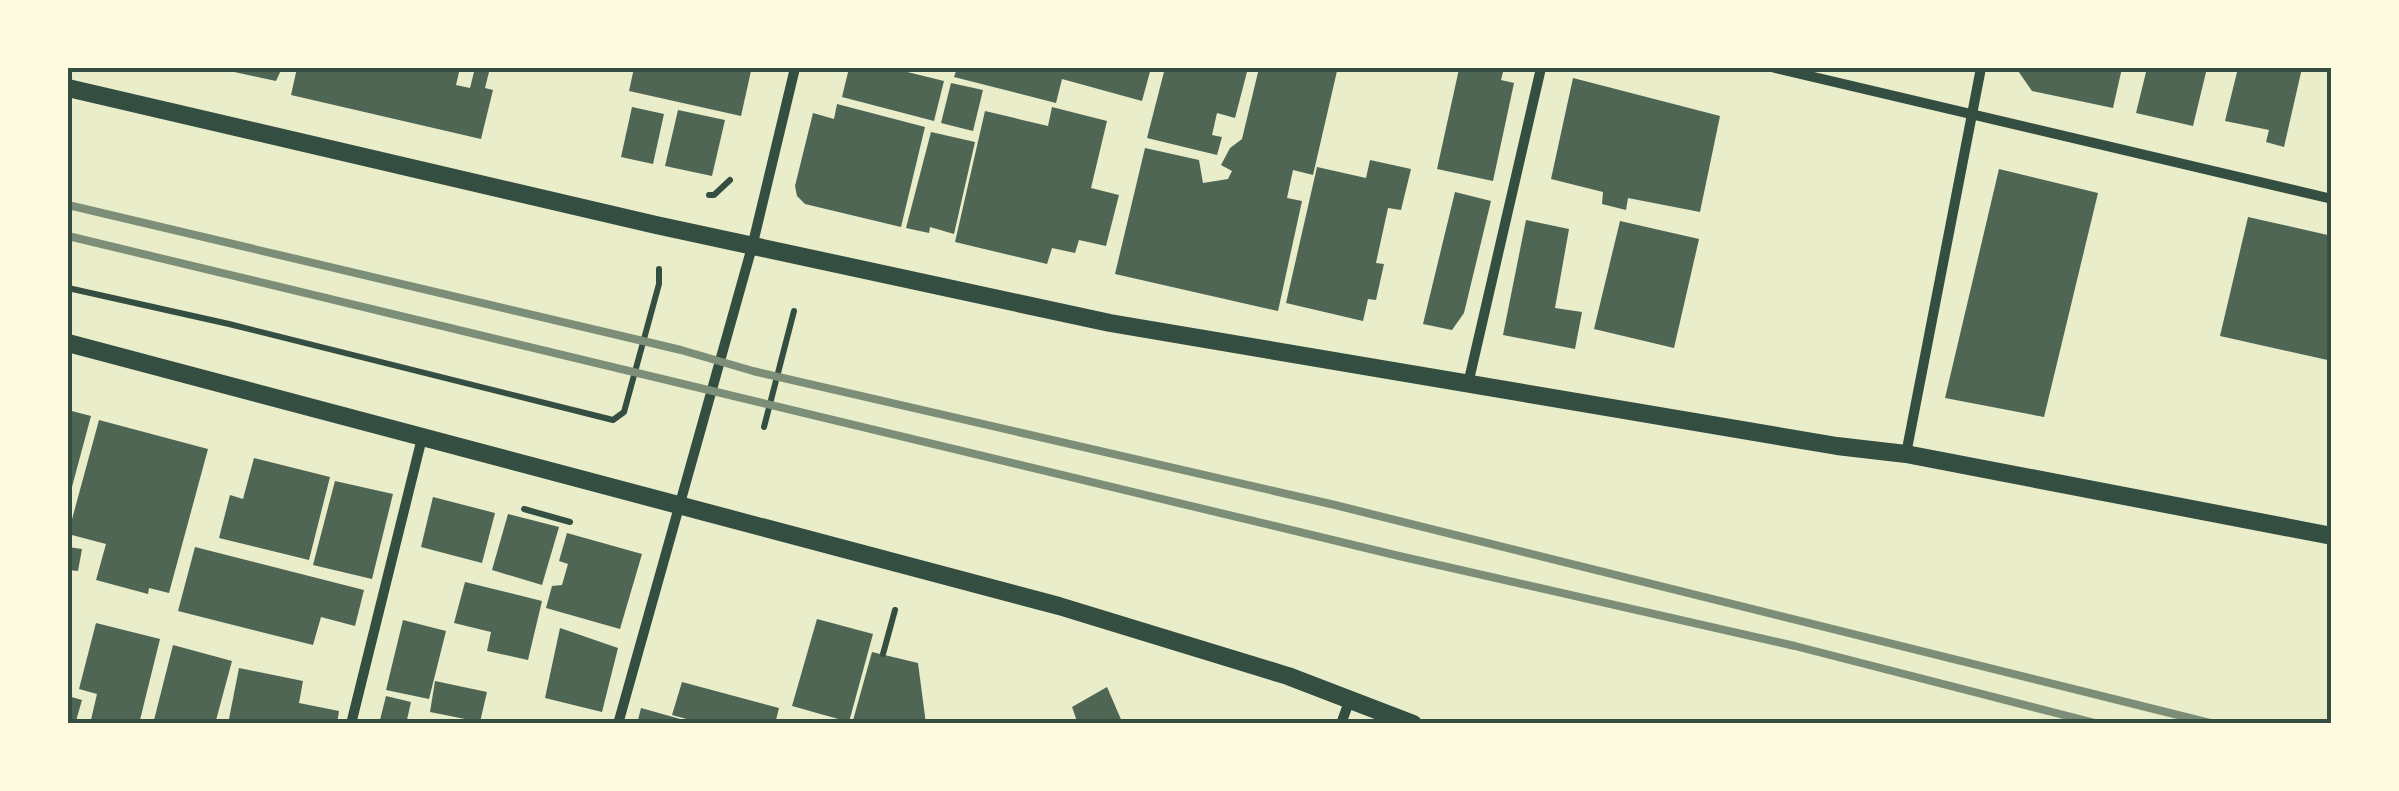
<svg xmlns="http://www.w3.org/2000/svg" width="2399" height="791" font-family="'Golos Text',sans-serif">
<rect width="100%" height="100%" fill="#e9edc9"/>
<g fill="#4f6655">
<polygon points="216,68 282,68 276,81"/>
<polygon points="297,68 460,68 456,85 470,88 475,68 490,68 485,88 493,90 481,139 291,95"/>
<polygon points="634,68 735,68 751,71 741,116 629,91"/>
<polygon points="849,68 891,68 944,81 934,121 842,97"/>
<polygon points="957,68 1151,68 1142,101 1062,79 1056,103 954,77"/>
<polygon points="1165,68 1248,68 1235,118 1217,113 1212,135 1222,137 1217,155 1147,138"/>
<polygon points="1259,68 1336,68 1337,71 1313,175 1293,170 1287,198 1302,201 1278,311 1115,274 1145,148 1199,160 1203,183 1228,179 1232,171 1221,165 1230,148 1242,139"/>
<polygon points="1474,68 1504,68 1501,80 1514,83 1493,181 1437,169 1459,69 1473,72"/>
<polygon points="2016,68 2122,68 2113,108 2032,91"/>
<polygon points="2147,68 2207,68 2193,126 2136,113"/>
<polygon points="2238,68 2302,68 2284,147 2266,142 2269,130 2225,121"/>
<polygon points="1573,78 1720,116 1700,212 1628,198 1626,210 1602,204 1603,192 1551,179"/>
<polygon points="951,83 983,90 973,131 941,123"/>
<polygon points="837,104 925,127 901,227 805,204 797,196 795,186 813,113 834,119"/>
<polygon points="632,107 664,114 653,164 621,157"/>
<polygon points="1052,107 1107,121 1091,188 1119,195 1106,246 1079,240 1075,253 1052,248 1047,264 955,242 985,111 1048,126"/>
<polygon points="678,110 725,120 712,176 665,166"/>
<polygon points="931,132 975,142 954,234 930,227 929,233 906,228"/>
<polygon points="1370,160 1411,169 1401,210 1388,208 1376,263 1384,264 1376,300 1368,299 1363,321 1286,303 1317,167 1366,178"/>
<polygon points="1999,169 2098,193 2044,417 1945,398"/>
<polygon points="1455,192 1491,201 1464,313 1452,330 1423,324"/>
<polygon points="2248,217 2332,236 2332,361 2220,336"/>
<polygon points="1526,220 1569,229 1555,308 1582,312 1575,349 1503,335"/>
<polygon points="1620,221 1699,239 1674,348 1594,329"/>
<polygon points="68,410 91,416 69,498 68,498"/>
<polygon points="99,420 208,449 169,593 149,588 148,594 96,580 106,544 68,534"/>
<polygon points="254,458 330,477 309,560 219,538 230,495 243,499"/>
<polygon points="335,481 393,494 372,579 313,565"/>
<polygon points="433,497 495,513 482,563 421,547"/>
<polygon points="508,514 559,527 542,585 492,570"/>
<polygon points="567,533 642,554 620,629 546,608 552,586 562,585 568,564 559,561"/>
<polygon points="68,547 82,549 78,571 68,570"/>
<polygon points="195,547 364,590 355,626 321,617 313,645 178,611"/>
<polygon points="465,582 542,601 528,660 487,651 491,632 454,623"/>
<polygon points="817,619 873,634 849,722 792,706"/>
<polygon points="403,620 446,631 429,699 386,690"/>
<polygon points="96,623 160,639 139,724 90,724 97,694 79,689"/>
<polygon points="560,628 618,648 602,712 545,698"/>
<polygon points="173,645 232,661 215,724 153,724"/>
<polygon points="872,652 918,663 926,724 852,724"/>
<polygon points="239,668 303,681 299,703 339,711 337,724 228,724"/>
<polygon points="435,681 487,692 480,722 430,712"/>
<polygon points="682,682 779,708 775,724 705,724 672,715"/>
<polygon points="1107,687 1123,724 1078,724 1072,707"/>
<polygon points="68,696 82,700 76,721 68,718"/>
<polygon points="386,696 411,702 406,724 379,724"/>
<polygon points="641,708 691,722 691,724 637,724"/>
</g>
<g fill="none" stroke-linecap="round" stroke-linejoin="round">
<g stroke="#344e41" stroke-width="6">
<polyline points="709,195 714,195 730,180"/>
<polyline points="68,288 229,324 613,420 624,412 659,284 659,269"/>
<polyline points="764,427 794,311"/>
<polyline points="524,509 570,522"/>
<polyline points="883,654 895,610"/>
</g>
<g stroke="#344e41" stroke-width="10">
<polyline points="1775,68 2332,199"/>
<polyline points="1468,384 1541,68"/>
<polyline points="1906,454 1981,68"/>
<polyline points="351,724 422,438"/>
<polyline points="618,724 752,247 795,68"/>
<polyline points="1341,724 1350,699"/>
</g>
<g stroke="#344e41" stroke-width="18">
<polyline points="68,88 656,225 1110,323 1837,446 1906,454 2332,536"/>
<polyline points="68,343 1059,606 1288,676 1413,724"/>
</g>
<g stroke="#7c8e77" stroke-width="8">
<polyline points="68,205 681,350 753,371 1335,505 2214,724"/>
<polyline points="68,236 1399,556 1795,646 2099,724"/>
</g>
</g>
<rect width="2399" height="791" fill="none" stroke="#fefae0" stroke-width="140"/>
<rect x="70" y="70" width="2259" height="651" fill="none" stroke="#344e41" stroke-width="4"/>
</svg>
